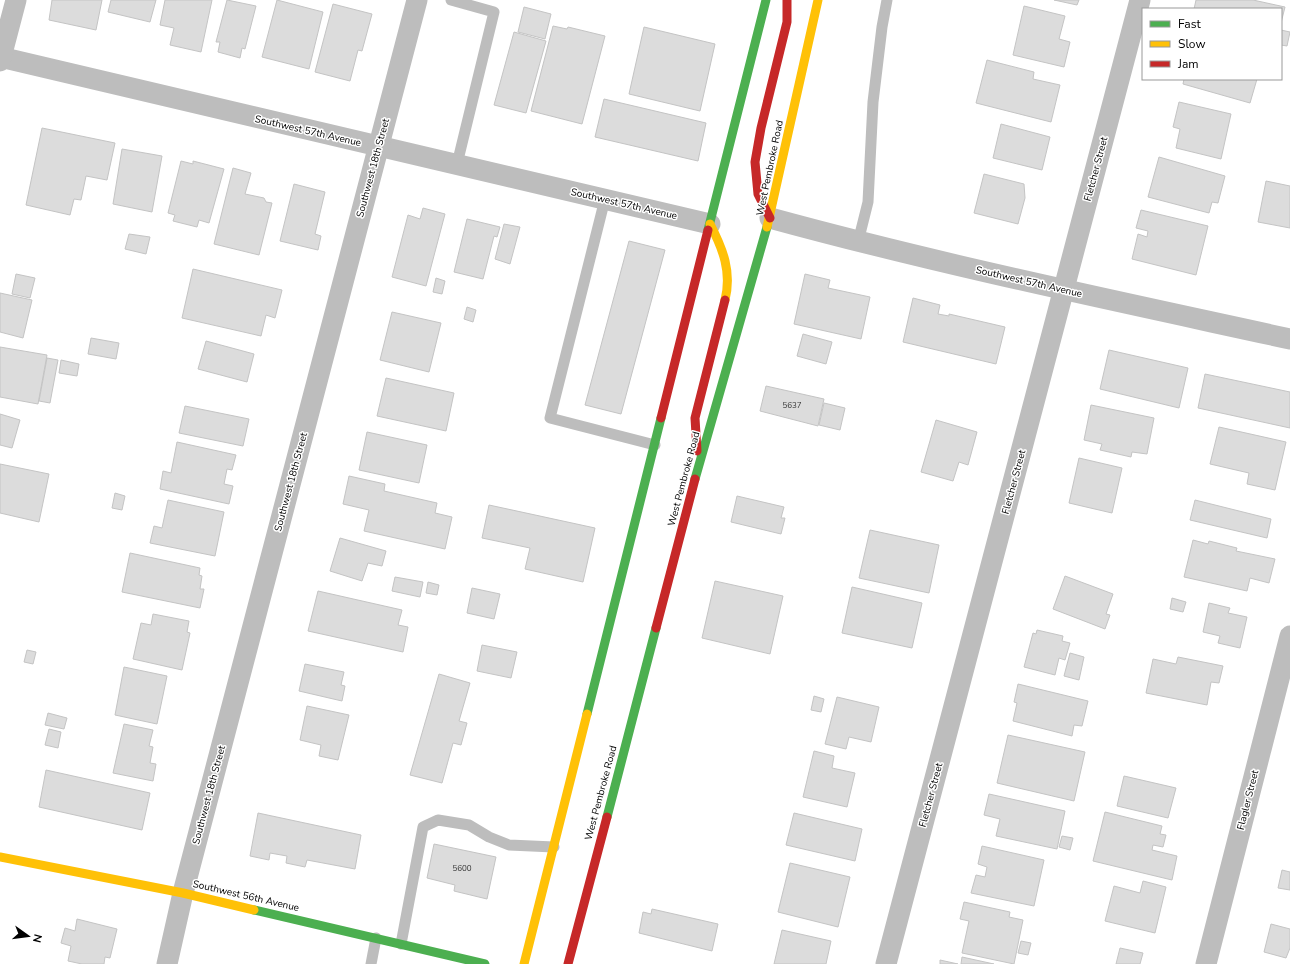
<svg xmlns="http://www.w3.org/2000/svg" width="1290" height="964" font-family="'Nunito Sans',sans-serif">
<rect width="100%" height="100%" fill="#fff"/>
<g fill="#dcdcdc" stroke="#c4c4c4">
<polygon points="52,0 102,0 96,30 49,20"/>
<polygon points="111,0 156,0 150,22 108,12"/>
<polygon points="165,0 212,0 201,52 170,45 174,28 160,25"/>
<polygon points="227,0 256,6 245,49 242,48 240,58 218,52 220,42 216,42"/>
<polygon points="277,0 323,12 309,69 262,57"/>
<polygon points="1054,0 1079,0 1077,5"/>
<polygon points="1196,0 1253,0 1285,7 1281,23 1281,9 1194,9"/>
<polygon points="333,4 372,14 362,51 358,50 350,81 315,72"/>
<polygon points="1024,6 1065,16 1059,39 1070,42 1064,67 1013,55"/>
<polygon points="524,7 551,14 545,39 518,32"/>
<polygon points="553,26 567,29 568,27 605,36 582,124 531,111"/>
<polygon points="644,27 715,44 700,111 629,94"/>
<polygon points="1281,30 1290,32 1287,46 1281,45"/>
<polygon points="514,32 546,41 526,113 494,105"/>
<polygon points="987,60 1034,72 1033,79 1060,85 1051,122 976,103"/>
<polygon points="1184,79 1257,79 1250,103 1183,84"/>
<polygon points="604,99 706,123 698,161 595,137"/>
<polygon points="1179,102 1231,114 1221,159 1176,148 1180,129 1173,127"/>
<polygon points="1001,124 1050,137 1042,170 993,158"/>
<polygon points="42,128 115,143 107,180 86,176 81,200 74,199 70,215 26,205"/>
<polygon points="122,149 162,156 152,212 113,204"/>
<polygon points="1159,157 1225,176 1218,203 1212,202 1209,213 1148,197"/>
<polygon points="181,161 193,164 193,161 224,169 209,223 199,220 197,227 173,221 175,215 168,213"/>
<polygon points="233,168 251,173 245,194 264,198 266,202 272,203 259,255 214,244"/>
<polygon points="984,174 1024,184 1025,198 1018,224 974,213"/>
<polygon points="1266,181 1290,186 1290,228 1258,222"/>
<polygon points="294,184 325,192 315,234 321,236 318,250 280,241"/>
<polygon points="423,208 445,214 426,286 392,277 408,215 420,219"/>
<polygon points="1141,210 1208,226 1196,275 1132,259 1138,234 1147,237 1148,231 1136,228"/>
<polygon points="467,219 500,227 497,237 494,236 483,279 454,272"/>
<polygon points="504,224 520,227 510,264 495,259"/>
<polygon points="129,234 150,237 146,254 125,249"/>
<polygon points="629,241 665,250 621,414 585,405"/>
<polygon points="193,269 282,290 275,318 266,315 261,336 182,318"/>
<polygon points="16,274 35,278 30,298 12,294"/>
<polygon points="805,274 830,280 828,288 870,297 861,339 794,324"/>
<polygon points="436,278 445,281 442,294 433,292"/>
<polygon points="0,293 32,300 23,338 0,332"/>
<polygon points="913,298 940,305 938,314 949,316 949,314 1005,327 996,364 903,342"/>
<polygon points="467,307 476,310 473,322 464,319"/>
<polygon points="392,312 441,323 429,372 380,360"/>
<polygon points="803,334 832,342 826,364 797,356"/>
<polygon points="91,338 119,343 116,359 88,354"/>
<polygon points="206,341 254,354 247,382 198,369"/>
<polygon points="0,347 47,355 38,404 0,397"/>
<polygon points="1109,350 1188,368 1179,408 1100,389"/>
<polygon points="47,358 58,360 50,403 39,401"/>
<polygon points="61,360 79,364 77,376 59,373"/>
<polygon points="1205,374 1290,392 1290,428 1198,408"/>
<polygon points="386,378 454,393 446,431 377,416"/>
<polygon points="766,386 824,399 818,426 760,411"/>
<polygon points="824,403 845,408 840,430 819,425"/>
<polygon points="1091,405 1154,418 1147,454 1132,452 1131,457 1100,450 1102,444 1084,440"/>
<polygon points="185,406 249,419 243,446 179,433"/>
<polygon points="0,414 20,420 12,448 0,445"/>
<polygon points="936,420 977,432 968,465 959,462 953,481 921,472"/>
<polygon points="1219,427 1286,442 1275,490 1247,484 1249,473 1210,464"/>
<polygon points="367,432 427,445 419,483 359,470"/>
<polygon points="177,442 236,455 232,470 227,469 224,484 233,486 229,504 160,489 163,471 171,473"/>
<polygon points="1079,458 1122,468 1112,513 1069,503"/>
<polygon points="0,464 49,474 39,522 0,513"/>
<polygon points="349,476 385,484 384,491 437,503 435,513 452,517 445,549 364,531 369,510 343,504"/>
<polygon points="115,493 125,496 122,510 112,508"/>
<polygon points="737,496 784,507 781,518 785,518 781,534 731,522"/>
<polygon points="168,500 224,512 215,556 150,543 154,526 162,528"/>
<polygon points="1195,500 1271,519 1267,538 1190,520"/>
<polygon points="489,505 595,528 583,582 525,569 530,548 482,538"/>
<polygon points="870,530 939,545 929,593 859,578"/>
<polygon points="340,538 386,551 382,566 368,563 362,581 330,571"/>
<polygon points="1193,540 1208,544 1209,541 1237,548 1236,551 1275,559 1269,583 1250,578 1247,591 1184,577"/>
<polygon points="130,553 200,568 199,575 202,576 200,589 204,589 200,608 122,592"/>
<polygon points="1065,576 1113,594 1106,614 1110,615 1105,629 1053,609"/>
<polygon points="395,577 423,582 420,597 392,591"/>
<polygon points="715,581 783,596 770,654 702,638"/>
<polygon points="428,582 439,585 437,595 426,593"/>
<polygon points="852,587 922,603 912,648 842,633"/>
<polygon points="472,588 500,594 494,619 467,613"/>
<polygon points="318,591 402,610 398,625 408,627 403,652 308,631"/>
<polygon points="1172,598 1186,602 1183,612 1170,609"/>
<polygon points="1209,603 1230,608 1228,613 1247,617 1240,648 1218,643 1220,636 1203,632"/>
<polygon points="153,614 189,621 187,632 190,633 182,670 133,659 141,623 151,625"/>
<polygon points="1037,630 1063,636 1062,641 1070,643 1065,660 1059,658 1055,675 1024,667 1033,633 1036,634"/>
<polygon points="482,645 517,652 511,678 477,671"/>
<polygon points="27,650 36,652 33,664 24,662"/>
<polygon points="1070,653 1084,657 1079,680 1064,676"/>
<polygon points="1178,657 1223,666 1219,683 1211,682 1207,705 1146,693 1153,659 1176,664"/>
<polygon points="305,664 344,672 341,685 345,686 342,701 299,691"/>
<polygon points="124,667 167,676 157,724 115,715"/>
<polygon points="439,674 470,683 459,721 467,723 461,745 453,743 442,783 410,775"/>
<polygon points="1018,684 1088,701 1082,726 1074,725 1072,736 1013,721 1017,703 1014,702"/>
<polygon points="814,696 824,699 821,712 811,710"/>
<polygon points="837,697 879,707 871,742 849,737 846,749 825,744"/>
<polygon points="307,706 349,715 338,760 319,756 321,745 300,740"/>
<polygon points="48,713 67,718 64,729 45,725"/>
<polygon points="124,724 153,730 149,746 153,747 150,763 156,764 153,781 113,773"/>
<polygon points="49,729 61,732 58,748 45,745"/>
<polygon points="1008,735 1085,752 1074,801 997,783"/>
<polygon points="814,751 834,756 832,768 855,773 847,807 803,797"/>
<polygon points="46,770 150,793 142,830 39,807"/>
<polygon points="1124,776 1176,788 1168,818 1117,806"/>
<polygon points="989,794 1065,811 1057,849 996,836 1000,819 984,815"/>
<polygon points="1105,812 1162,826 1160,834 1166,835 1163,847 1153,845 1152,850 1177,856 1172,880 1093,861"/>
<polygon points="258,813 361,835 355,869 307,860 305,867 286,863 287,856 270,853 269,860 250,856"/>
<polygon points="794,813 862,829 855,861 786,845"/>
<polygon points="1062,836 1073,838 1070,850 1059,847"/>
<polygon points="434,844 496,857 487,899 454,891 455,885 427,878"/>
<polygon points="982,846 1044,860 1034,906 971,893 976,875 985,877 987,867 978,864"/>
<polygon points="790,863 850,877 838,927 778,912"/>
<polygon points="1282,870 1290,872 1290,890 1278,888"/>
<polygon points="1143,881 1166,887 1155,933 1105,921 1114,886 1140,893"/>
<polygon points="964,902 1010,912 1009,917 1023,920 1014,964 962,953 969,921 960,919"/>
<polygon points="652,909 718,924 712,951 639,933 643,912 651,914"/>
<polygon points="77,919 117,929 110,958 105,957 104,964 82,964 68,961 71,946 61,943 65,928 75,931"/>
<polygon points="1271,924 1290,929 1290,948 1286,958 1264,952"/>
<polygon points="782,930 831,941 826,964 774,964"/>
<polygon points="1021,941 1031,943 1028,955 1018,953"/>
<polygon points="1120,948 1143,953 1140,964 1116,964"/>
<polygon points="962,957 994,964 961,964"/>
<polygon points="940,960 958,964 940,964"/>
</g>
<g fill="none" stroke-linecap="round" stroke-linejoin="round">
<g stroke="#bdbdbd" stroke-width="11">
<polyline points="451,0 494,12 457,164"/>
<polyline points="605,199 550,418 655,445"/>
<polyline points="858,242 868,202 873,102 882,27 887,0"/>
<polyline points="401,944 423,827 438,820 469,825 489,837 509,845 554,847"/>
<polyline points="371,964 376,938"/>
</g>
<g stroke="#bdbdbd" stroke-width="21">
<polyline points="0,57 710,224"/>
<polyline points="0,61 16,0"/>
<path d="M770 218C942 265 1116 301 1290 339"/>
<polyline points="167,964 183,893 417,0"/>
<polyline points="886,964 1140,0"/>
<polyline points="1206,964 1290,636"/>
</g>
<g stroke="#4caf50" stroke-width="9">
<polyline points="708,230 766,0"/>
<polyline points="695,479 767,227"/>
<polyline points="587,714 661,418"/>
<polyline points="607,817 656,628"/>
<polyline points="254,910 485,964"/>
</g>
<g stroke="#ffc107" stroke-width="9">
<path d="M710 224C723 249 732 272 725 300"/>
<polyline points="767,227 818,0"/>
<polyline points="0,857 183,893 254,910"/>
<polyline points="524,964 587,714"/>
</g>
<g stroke="#c62828" stroke-width="9">
<polyline points="770,218 758,194 755,162 761,128 787,22 787,0"/>
<polyline points="661,418 708,230"/>
<polyline points="697,451 695,418 725,300"/>
<polyline points="656,628 695,479"/>
<polyline points="568,964 607,817"/>
</g>
</g>
<g text-anchor="middle" dominant-baseline="central" stroke-width="3" stroke-linejoin="round" paint-order="stroke">
<g font-size="8" fill="#373737">
<text x="792" y="405">5637</text>
<text x="462" y="868">5600</text>
</g>
<g font-size="10" fill="#000" stroke="#fff">
<text transform="translate(308 131) rotate(13)">Southwest 57th Avenue</text>
<text transform="translate(373 168) rotate(-75)">Southwest 18th Street</text>
<text transform="translate(770 168) rotate(-78)">West Pembroke Road</text>
<text transform="translate(1096 169) rotate(-75)">Fletcher Street</text>
<text transform="translate(624 204) rotate(13)">Southwest 57th Avenue</text>
<text transform="translate(1029 282) rotate(13)">Southwest 57th Avenue</text>
<text transform="translate(684 479) rotate(-75)">West Pembroke Road</text>
<text transform="translate(291 482) rotate(-75)">Southwest 18th Street</text>
<text transform="translate(1014 482) rotate(-75)">Fletcher Street</text>
<text transform="translate(601 793) rotate(-75)">West Pembroke Road</text>
<text transform="translate(209 795) rotate(-75)">Southwest 18th Street</text>
<text transform="translate(931 795) rotate(-75)">Fletcher Street</text>
<text transform="translate(1248 800) rotate(-76)">Flagler Street</text>
<text transform="translate(246 896) rotate(13)">Southwest 56th Avenue</text>
</g>
</g>
<rect x="1142" y="8" width="140" height="72" fill="#ffffff" stroke="#999999"/>
<rect x="1150" y="21" width="20" height="6" fill="#4caf50" stroke="#999999"/>
<text x="1178" y="28" font-size="12" fill="#000000">Fast</text>
<rect x="1150" y="41" width="20" height="6" fill="#ffc107" stroke="#999999"/>
<text x="1178" y="48" font-size="12" fill="#000000">Slow</text>
<rect x="1150" y="61" width="20" height="6" fill="#c62828" stroke="#999999"/>
<text x="1178" y="68" font-size="12" fill="#000000">Jam</text>
<g transform="translate(28 936) rotate(104)" stroke="#ffffff" stroke-width="3" paint-order="stroke">
<path d="M0-3L7 15L0 10L-7 15Z" fill="#000000"/>
<text y="-6" font-size="11" font-weight="bold" text-anchor="middle" fill="#000000">N</text>
</g>
</svg>
